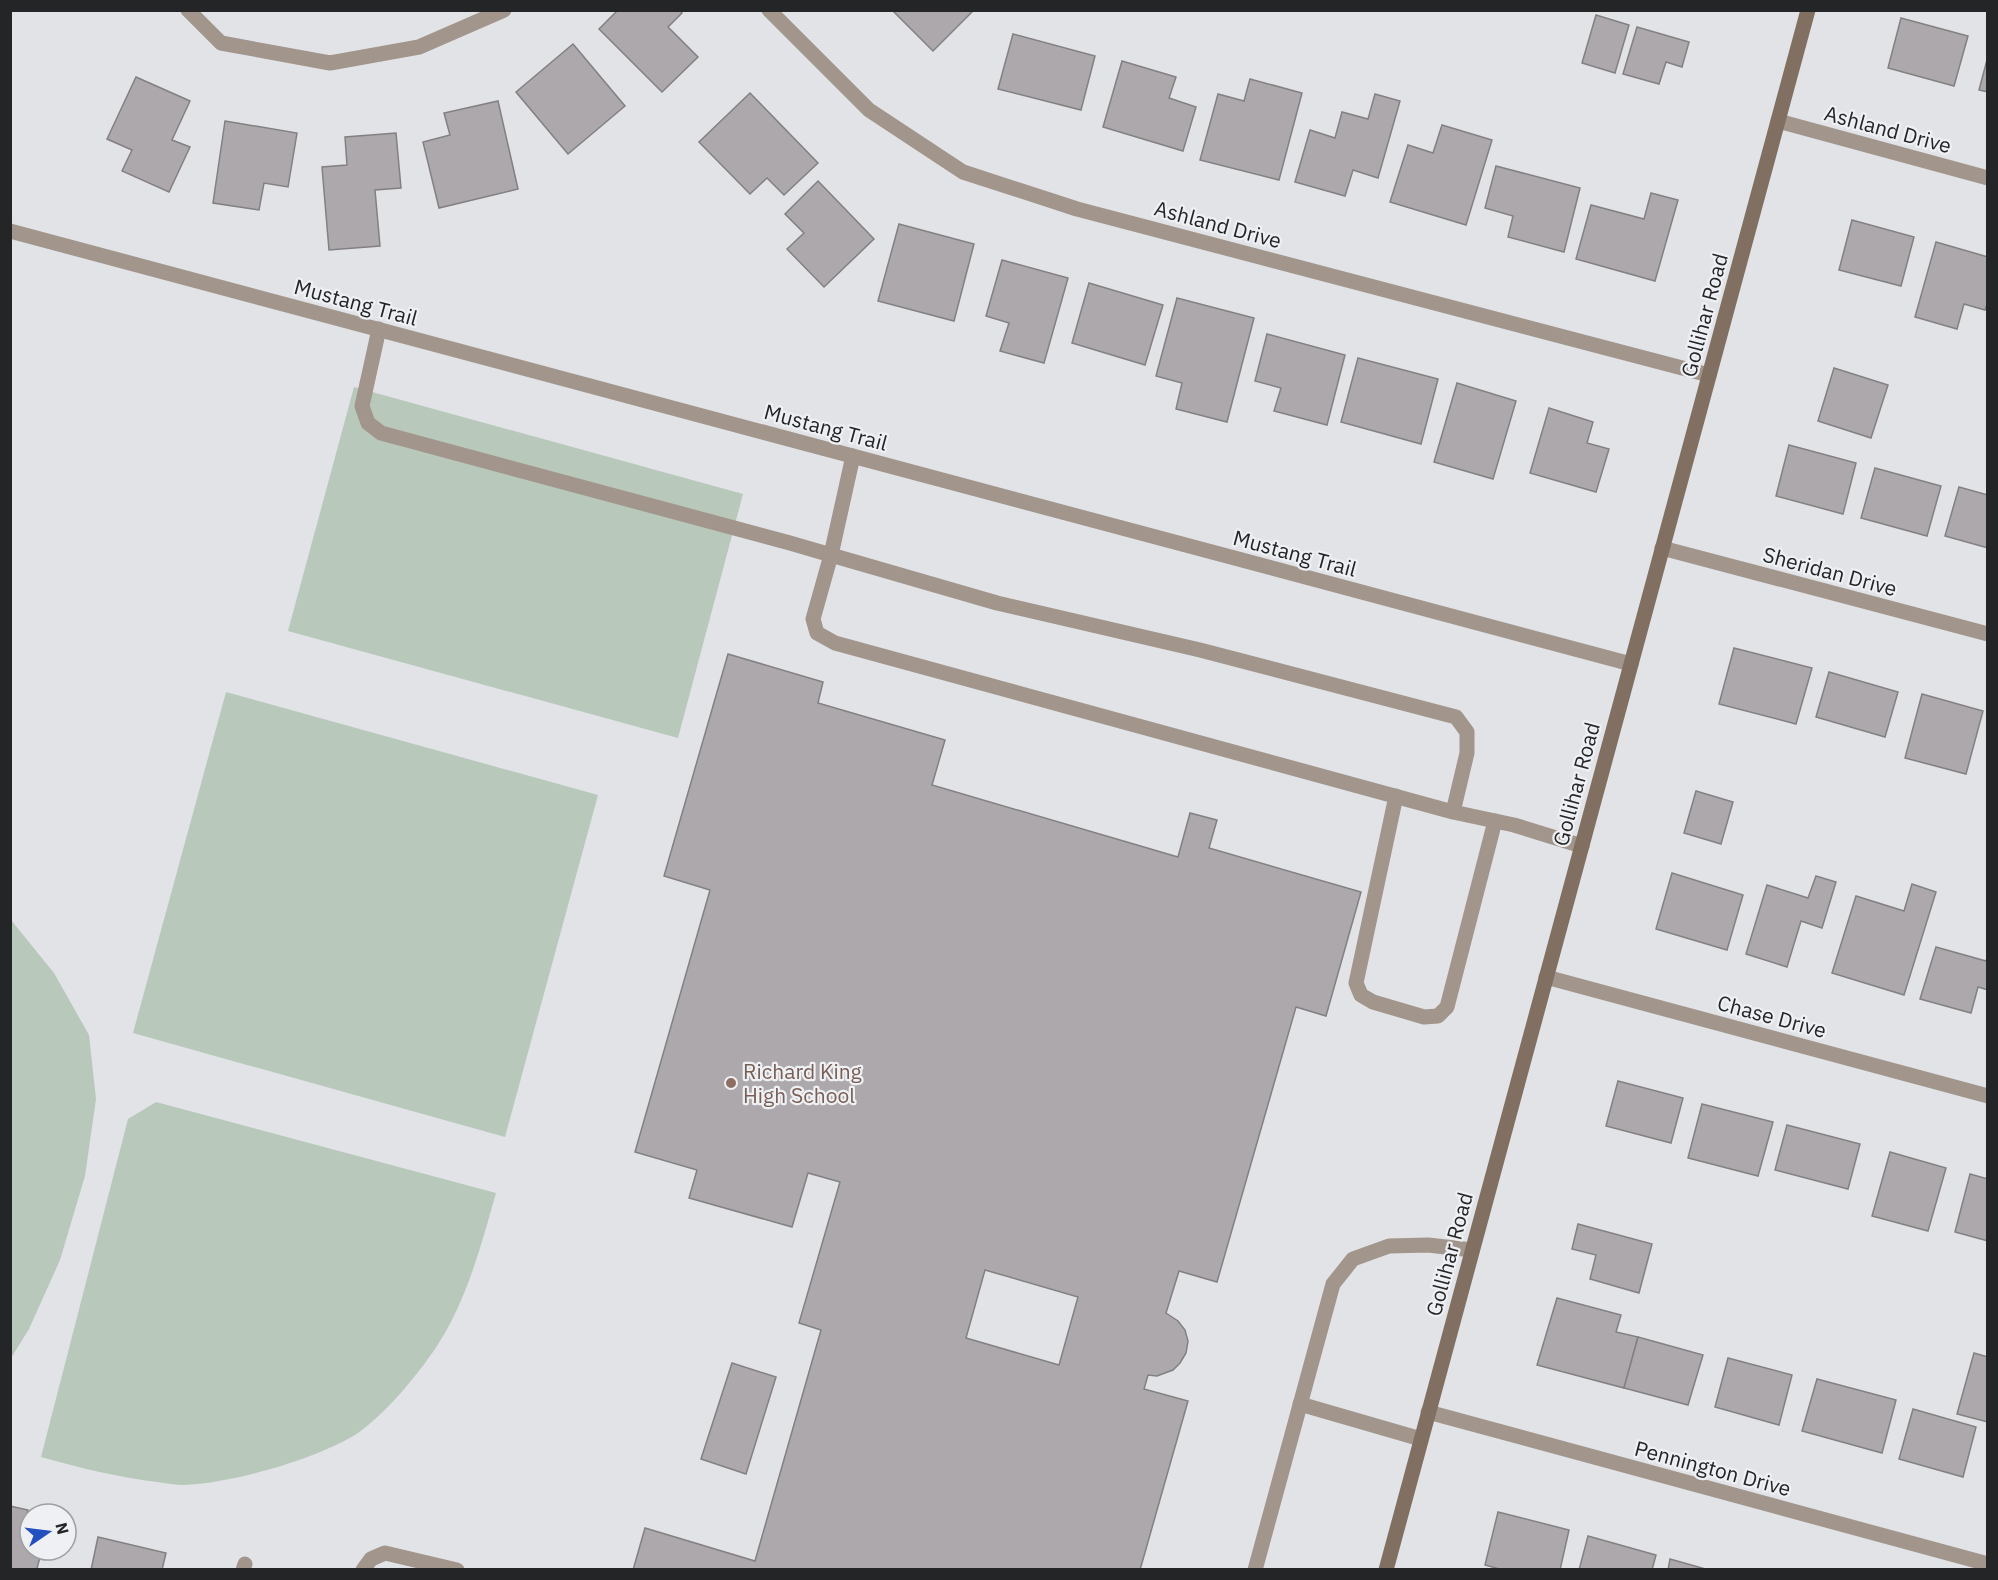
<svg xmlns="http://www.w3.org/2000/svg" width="1998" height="1580" font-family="'IBM Plex Sans',sans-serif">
<rect width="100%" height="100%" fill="#e1e3e7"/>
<g fill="#b8c9bb">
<polygon points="354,387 743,494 678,738 288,631"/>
<polygon points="226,692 598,795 505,1137 133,1033"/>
<polygon points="11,920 54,973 89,1035 96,1099 85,1176 60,1260 29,1329 11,1358"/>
<path d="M156 1102 496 1193C481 1246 466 1303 435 1349 416 1377 385 1414 358 1433 318 1459 232 1483 184 1485 175 1485 166 1483 157 1482 117 1477 80 1468 41 1457L128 1119Z"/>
</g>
<g fill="#aca8ab" stroke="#838082" stroke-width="1.5" fill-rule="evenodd">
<polygon points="618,10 679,10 682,13 668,27 698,57 662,92 599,29"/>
<polygon points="892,10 973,10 973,11 933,51"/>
<polygon points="1596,15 1629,25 1615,73 1582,63"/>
<polygon points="1901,18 1968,36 1954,86 1888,68"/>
<polygon points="1637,27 1689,42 1682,67 1666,62 1659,84 1623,74"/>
<polygon points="1013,34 1095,56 1081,110 998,89"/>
<polygon points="573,44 625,106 568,154 516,92"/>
<polygon points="1988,56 1988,92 1979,90"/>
<polygon points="1122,61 1176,77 1169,98 1196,107 1183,151 1103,127"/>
<polygon points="136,77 190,101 172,140 190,147 169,192 122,171 132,150 107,139"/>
<polygon points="1250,79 1302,93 1279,180 1200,160 1218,94 1244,101"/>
<polygon points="750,93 818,163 784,195 767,178 750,194 699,142"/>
<polygon points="1375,94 1400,101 1378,178 1353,170 1345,196 1295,182 1310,130 1335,138 1342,112 1368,119"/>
<polygon points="498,101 518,189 439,208 423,142 450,135 444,113"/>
<polygon points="225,121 297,133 288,187 264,183 259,210 213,203"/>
<polygon points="1442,125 1492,140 1466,225 1390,202 1408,145 1433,153"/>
<polygon points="396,133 401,188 375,190 380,246 329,250 322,167 347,165 345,137"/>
<polygon points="1496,166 1580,188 1564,252 1508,237 1513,216 1485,208"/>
<polygon points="818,181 874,239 824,287 787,249 804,233 785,214"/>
<polygon points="1651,193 1678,200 1655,281 1576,259 1591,205 1644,219"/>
<polygon points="1852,220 1914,237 1901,286 1839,270"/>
<polygon points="899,224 974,244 954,321 878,301"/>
<polygon points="1936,242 1988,257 1988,301 1985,310 1964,304 1957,329 1915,317"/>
<polygon points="1002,260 1068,278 1044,363 1000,351 1009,323 986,316"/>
<polygon points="1089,283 1163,305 1145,365 1072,343"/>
<polygon points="1177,298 1254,318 1227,422 1176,409 1182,383 1156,376"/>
<polygon points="1267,334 1345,355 1327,425 1274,411 1281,388 1255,381"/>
<polygon points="1358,358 1438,379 1421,444 1341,422"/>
<polygon points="1834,368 1888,385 1871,438 1818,421"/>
<polygon points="1457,383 1516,401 1493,479 1434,462"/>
<polygon points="1549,408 1593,422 1587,443 1609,449 1596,492 1530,473"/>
<polygon points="1789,445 1856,463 1843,514 1776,496"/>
<polygon points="1875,468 1941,486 1927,536 1861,518"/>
<polygon points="1959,487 1988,495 1988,548 1945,536"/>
<polygon points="1734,648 1812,668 1796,724 1719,704"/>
<path d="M728 654 823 682 818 703 945 740 932 785 1178 857 1190 813 1217 820 1209 848 1361 892 1326 1016 1296 1007 1217 1282 1179 1271 1166 1313 1178 1321 1185 1330 1188 1341 1186 1353 1180 1363 1173 1370 1157 1376 1148 1375 1144 1389 1188 1401 1140 1570H633L645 1528 755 1561 821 1330 799 1323 840 1182 808 1173 792 1227 689 1198 697 1170 635 1152 710 890 664 876ZM985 1270 1078 1297 1059 1365 966 1338Z"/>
<polygon points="1829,672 1898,692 1885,737 1816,717"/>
<polygon points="1922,694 1983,711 1966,774 1905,758"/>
<polygon points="1696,791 1733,802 1721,844 1684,833"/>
<polygon points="1672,873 1743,895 1727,950 1656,929"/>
<polygon points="1816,876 1836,882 1822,928 1801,921 1787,967 1746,954 1767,885 1808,898"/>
<polygon points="1912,884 1936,892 1904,995 1832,973 1856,896 1904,911"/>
<polygon points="1936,947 1986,961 1988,956 1988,990 1978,987 1971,1013 1920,999"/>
<polygon points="1618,1081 1683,1098 1671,1143 1606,1126"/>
<polygon points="1702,1104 1773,1122 1758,1176 1688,1158"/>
<polygon points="1787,1125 1860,1144 1848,1189 1775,1170"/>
<polygon points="1890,1152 1946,1168 1928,1231 1872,1216"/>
<polygon points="1970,1174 1988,1179 1988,1241 1955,1232"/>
<polygon points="1578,1224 1652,1244 1639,1293 1590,1279 1596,1255 1572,1249"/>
<polygon points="1557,1298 1621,1315 1616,1332 1638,1337 1624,1388 1537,1365"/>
<polygon points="1638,1337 1703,1355 1688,1405 1624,1388"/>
<polygon points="1974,1353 1988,1357 1988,1422 1957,1414"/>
<polygon points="1728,1358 1792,1375 1779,1425 1715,1407"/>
<polygon points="732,1363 776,1377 746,1474 701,1459"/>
<polygon points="1817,1379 1896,1400 1882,1453 1802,1431"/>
<polygon points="1913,1409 1976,1427 1963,1477 1899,1459"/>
<polygon points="10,1506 28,1510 21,1536 30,1539 30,1550 42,1550 37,1568 41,1570 10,1570"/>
<polygon points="1498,1512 1569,1530 1560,1570 1503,1570 1485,1565"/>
<polygon points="1588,1536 1656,1555 1652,1570 1579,1570"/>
<polygon points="98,1537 166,1553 162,1570 91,1570"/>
<polygon points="1670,1559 1709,1570 1668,1570"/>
</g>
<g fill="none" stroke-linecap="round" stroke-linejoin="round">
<g stroke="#a1958c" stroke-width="15">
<polyline points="379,329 362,406 368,423 381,433 790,543 831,555 853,456"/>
<polyline points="1396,796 1356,983 1361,995 1373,1002 1424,1017 1438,1016 1447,1007 1495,821"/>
<polyline points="1453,812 835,643 817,633 813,619 831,555 997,603 1200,650 1456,717 1467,732 1467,753 1453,812 1514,825 1582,846"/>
<polyline points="1300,1404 1421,1439"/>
<polyline points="363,1570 371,1559 385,1553 457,1570"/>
<polyline points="1255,1570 1333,1284 1353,1259 1389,1246 1428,1245 1472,1250"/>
</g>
<g stroke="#a1958c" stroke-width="15">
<polyline points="188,10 221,43 330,63 419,47 504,10"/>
<polyline points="769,10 869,110 963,172 1077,209 1709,375"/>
<polyline points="1778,121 1988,178"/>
<polyline points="10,231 1631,664"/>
<polyline points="1662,548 1988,634"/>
<polyline points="1546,977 1988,1096"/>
<polyline points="1428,1412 1988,1564"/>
<polyline points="243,1570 245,1564"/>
</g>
<polyline stroke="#816f62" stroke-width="15" points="1386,1570 1808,10"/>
</g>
<circle fill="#8d6e63" stroke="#eef0f4" stroke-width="2" cx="731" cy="1083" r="6"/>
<g text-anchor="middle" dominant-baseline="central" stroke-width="4.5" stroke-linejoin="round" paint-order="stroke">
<g font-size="21" fill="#242526" stroke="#eef0f4">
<text transform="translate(1888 129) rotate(15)">Ashland Drive</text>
<text transform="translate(1218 224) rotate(15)">Ashland Drive</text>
<text transform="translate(356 302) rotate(15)">Mustang Trail</text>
<text transform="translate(1704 315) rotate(-75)">Gollihar Road</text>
<text transform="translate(826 427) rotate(15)">Mustang Trail</text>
<text transform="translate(1295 553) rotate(15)">Mustang Trail</text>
<text transform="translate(1830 571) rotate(15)">Sheridan Drive</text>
<text transform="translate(1576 784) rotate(-75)">Gollihar Road</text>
<text transform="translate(1772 1016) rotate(15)">Chase Drive</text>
<text transform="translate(1449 1254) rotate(-75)">Gollihar Road</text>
<text transform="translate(1713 1468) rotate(15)">Pennington Drive</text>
</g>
<g font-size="21" fill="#785e54" stroke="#eef0f4" text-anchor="start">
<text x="743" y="1071">Richard King<tspan x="743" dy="24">High School</tspan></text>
</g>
</g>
<rect width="1998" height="1580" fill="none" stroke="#242526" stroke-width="24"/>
<g transform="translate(48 1532) rotate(76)"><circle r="28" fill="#eef0f4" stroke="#9d9fa2" stroke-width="1.5"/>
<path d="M0-4.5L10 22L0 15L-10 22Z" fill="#2350be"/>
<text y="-9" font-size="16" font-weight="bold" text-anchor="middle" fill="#242526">N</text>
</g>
</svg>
